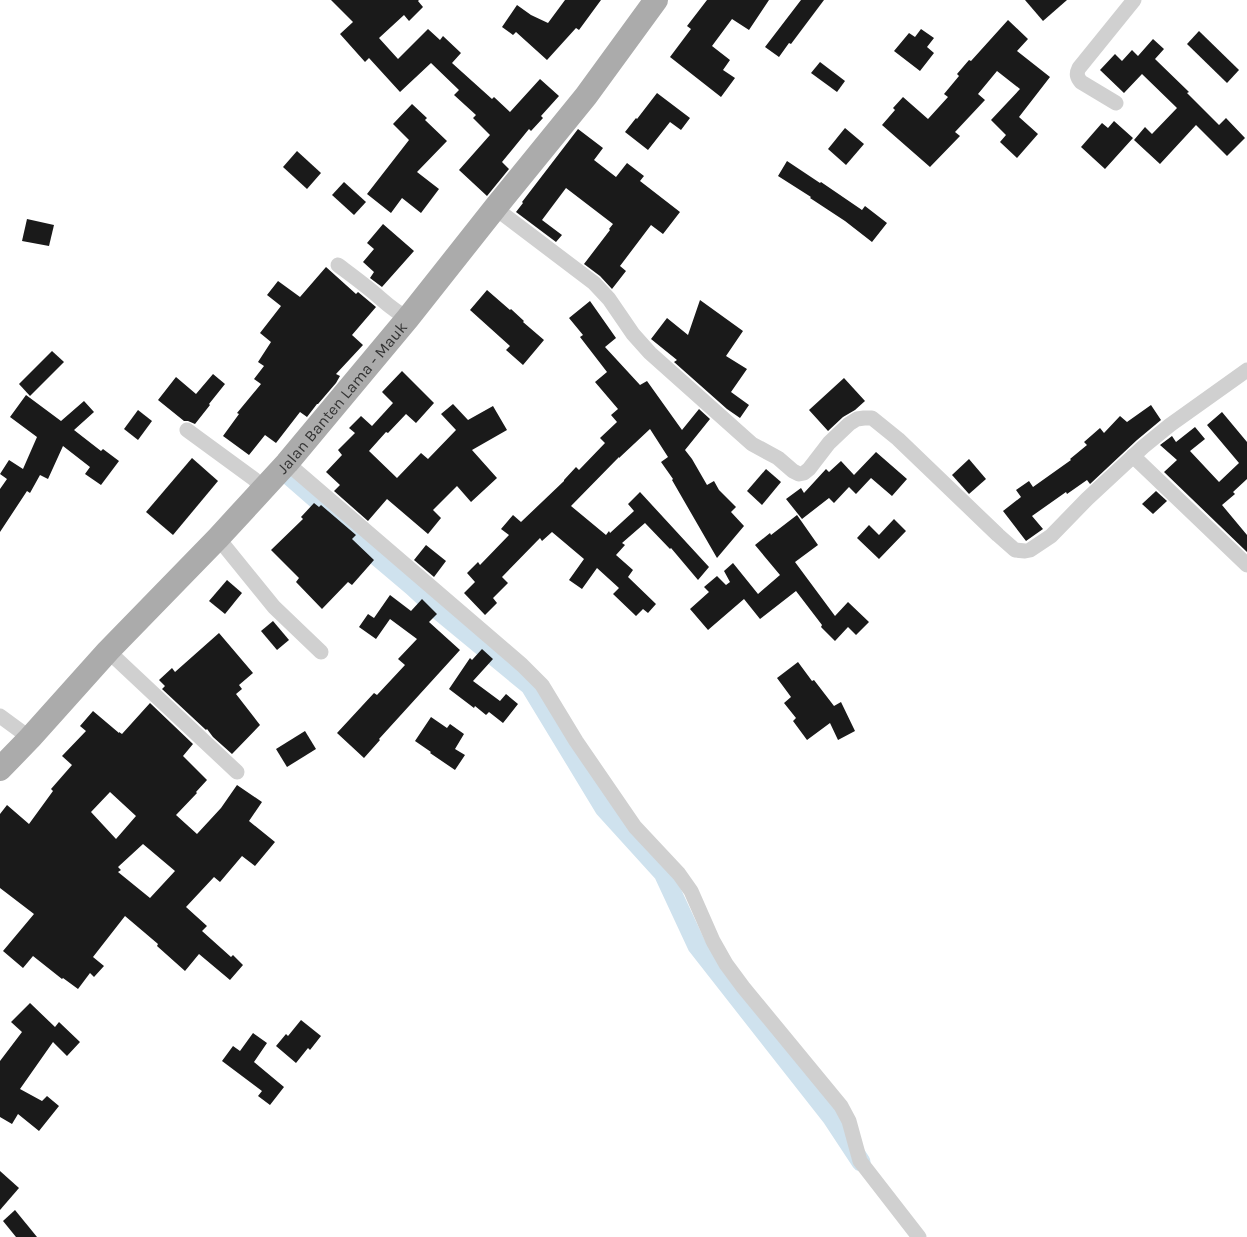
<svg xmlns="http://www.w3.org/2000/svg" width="1247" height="1237" font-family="Karla,sans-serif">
<rect width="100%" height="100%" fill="#fff"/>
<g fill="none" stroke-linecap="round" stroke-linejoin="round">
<polyline stroke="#cfe2ee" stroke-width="19" points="285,472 349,528 374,554 413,587 439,611 530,686 604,808 663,873 697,946 832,1118 861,1162"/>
</g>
<g fill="#1a1a1a" fill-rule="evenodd">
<polygon points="331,0 419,0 418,1 423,7 409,21 404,15 379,38 398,59 428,29 440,40 443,36 461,53 452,63 492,99 494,97 510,112 540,79 559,96 541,116 543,118 531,131 529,129 502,162 509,169 487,196 459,170 490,135 473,118 476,115 454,95 459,90 431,63 400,92 369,58 365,62 340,34 353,22"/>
<polygon points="565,0 601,0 579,30 576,28 547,60 516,32 513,35 502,27 517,5 531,15 548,23"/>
<polygon points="707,0 769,0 749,30 732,19 712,46 730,60 723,70 735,78 721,97 670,57 691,29 687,26"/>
<polygon points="801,0 824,0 791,44 789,43 779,57 765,47"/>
<polygon points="1025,0 1067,0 1043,21"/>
<polygon points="1008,20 1028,39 1017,51 1050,77 1019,117 1038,134 1017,158 1000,142 1006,135 991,120 1020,89 997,71 978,94 985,100 955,132 960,136 930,167 882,125 895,110 893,108 903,97 928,119 948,97 944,94 959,76 957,74 969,60 971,61"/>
<polygon points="921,29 934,38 927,47 934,53 920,71 894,51 909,33 915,37"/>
<polygon points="1199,31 1239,70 1227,83 1187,44"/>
<polygon points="1153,39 1164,49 1155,59 1189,92 1187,93 1219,125 1226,118 1245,138 1227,156 1196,125 1160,164 1134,140 1145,127 1152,134 1177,108 1142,74 1124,93 1100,70 1115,54 1122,61 1132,50 1138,56"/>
<polygon points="820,62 845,81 837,92 811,73"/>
<polygon points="657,93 690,118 681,130 670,122 648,150 625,132 636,118 637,119"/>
<polygon points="412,104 427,118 425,120 447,141 417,172 439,189 421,213 402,198 391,213 367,194 409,140 393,124"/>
<polygon points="1114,121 1133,138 1105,169 1081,147 1102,123 1108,128"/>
<polygon points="845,128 864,144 846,165 828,149"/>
<polygon points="578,129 603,148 594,160 616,177 627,163 644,176 640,181 680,212 663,234 651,225 620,266 626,271 612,289 600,276 584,264 610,230 609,229 613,224 566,188 542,220 562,235 556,242 516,212 523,203 522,202"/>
<polygon points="297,151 321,173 307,189 283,167"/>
<polygon points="787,161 820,183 821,182 862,210 865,206 887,223 872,242 845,221 810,198 811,197 778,176"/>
<polygon points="344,182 366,202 354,215 332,195"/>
<polygon points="27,219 54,225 49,246 22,241"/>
<polygon points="383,224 414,251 382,287 370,278 374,272 363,262 374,249 367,243"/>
<polygon points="326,267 356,294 358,292 376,307 352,335 363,345 336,374 340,376 336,383 318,404 317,404 307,417 300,412 276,443 265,435 249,455 223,436 239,414 237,413 261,384 254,379 264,366 258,362 271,342 260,333 281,306 267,295 278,281 300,297"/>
<polygon points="487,290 510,310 511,309 524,321 523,322 544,340 523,365 506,350 510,346 470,310"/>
<polygon points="700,300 743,331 726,356 747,369 731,392 749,405 740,418 727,409 674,362 677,360 651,339 667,318 688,335"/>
<polygon points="590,301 616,338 605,347 640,385 647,381 682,430 699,409 710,419 685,450 692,459 707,485 714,481 719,490 736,507 731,512 744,526 717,558 672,480 673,479 661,462 668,457 650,429 619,458 619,457 571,506 606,535 609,531 610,533 634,511 628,504 640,492 709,567 698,580 671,548 670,549 645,523 622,543 625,545 616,555 633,570 628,577 656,604 648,613 643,609 636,616 613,594 619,588 597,568 582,589 569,580 584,559 552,532 542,541 540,538 502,577 508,583 493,598 497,603 485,615 464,593 475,582 467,573 478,562 480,565 509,535 501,529 513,515 521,522 564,481 564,480 576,467 579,470 605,443 600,438 617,422 611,415 618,409 595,382 607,372 580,337 583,335 569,318"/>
<polygon points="52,351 64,362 30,396 19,384"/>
<polygon points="402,371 434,403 416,423 406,414 388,433 386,432 369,451 397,478 421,453 428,459 456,430 441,414 453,404 468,420 493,406 507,430 472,450 497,478 471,502 457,486 433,510 441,518 428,534 387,499 368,521 334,491 340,485 326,472 342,455 338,450 355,433 349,428 361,416 372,426 393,403 382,392"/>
<polygon points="213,374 225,384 209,404 210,405 195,424 188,421 184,421 158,400 176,377 196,394"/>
<polygon points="844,378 865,401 855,410 843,417 828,431 809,410"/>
<polygon points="26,395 61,421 84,401 94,412 74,430 101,451 103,449 119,461 101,485 85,474 90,467 63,446 48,479 40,475 30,493 27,491 0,532 0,489 7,479 0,474 9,460 23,469 37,437 10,417"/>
<polygon points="1151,405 1161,420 1137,440 1090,484 1087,480 1067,494 1066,492 1032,516 1043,529 1026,541 1003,511 1021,497 1016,490 1029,481 1033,487 1071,460 1070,459 1087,445 1084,442 1100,428 1104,433 1120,416 1127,422"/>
<polygon points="138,410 152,421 138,440 124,429"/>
<polygon points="1222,412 1247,442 1247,479 1233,492 1235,494 1222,505 1247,535 1247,552 1164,472 1177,460 1160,445 1172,436 1176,442 1195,427 1205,439 1190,451 1219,482 1239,463 1207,425"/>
<polygon points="876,452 907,479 892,496 871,478 856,494 849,487 834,503 829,498 802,519 786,499 801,488 804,493 826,469 829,472 841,461 854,475"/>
<polygon points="192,458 218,481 173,535 146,512"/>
<polygon points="969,459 986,479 969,494 952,475"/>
<polygon points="766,469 781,482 762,505 747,491"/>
<polygon points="1156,491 1167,501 1153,514 1142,504"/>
<polygon points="314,503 319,507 321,505 356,535 352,539 374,560 352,585 348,582 322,609 296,582 299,578 271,550 303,519 301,517"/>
<polygon points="797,515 818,545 795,562 835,616 848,602 869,622 856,635 848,627 835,641 821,627 822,625 796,591 760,619 744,599 708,630 690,609 709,592 704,587 717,576 726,585 730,582 724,571 733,563 758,594 780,575 755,545 770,533 771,535"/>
<polygon points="894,519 906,531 879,559 857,538 869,525 879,535"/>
<polygon points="426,545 446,561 434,577 414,560"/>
<polygon points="227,580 242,593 225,614 209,601"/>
<polygon points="390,595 411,611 422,599 437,614 429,622 460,650 379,739 380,740 364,758 337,733 374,693 377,695 405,665 398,659 417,639 390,619 376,639 359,627 368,614 374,618"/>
<polygon points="273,621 289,640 277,650 261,631"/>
<polygon points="219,633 253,673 239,685 242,689 236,694 260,725 232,754 213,737 207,729 206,730 162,689 165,686 159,680 172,668 175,672"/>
<polygon points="482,649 493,659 473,681 500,701 506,694 518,704 503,723 489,712 486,715 475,706 474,708 449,689 470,658 472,660"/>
<polygon points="798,662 812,681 814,680 834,706 841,702 855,731 838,740 830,723 807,740 793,721 796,718 784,703 791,697 777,678"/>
<path d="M150 703 193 744 183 756 207 780 196 792 197 793 176 815 197 834 221 808 237 785 262 802 249 821 275 842 255 866 242 856 220 882 214 877 186 907 207 926 202 931 231 957 233 955 243 965 230 980 199 954 185 971 157 946 158 944 125 916 93 957 104 966 94 977 90 973 78 989 63 978 62 979 33 956 23 968 3 951 34 914 0 888V814L7 805 29 824 53 791 51 789 72 765 62 756 86 731 80 726 93 711 119 733V732L122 734ZM110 792 136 816 116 839 91 812ZM143 844 175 871 150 898 118 872 121 870 118 867Z"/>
<polygon points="431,717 447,728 450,724 464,734 455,749 465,755 455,770 430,753 431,752 415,741"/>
<polygon points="305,731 316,749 287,767 276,749"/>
<polygon points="30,1003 55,1027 59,1022 80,1042 67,1056 53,1042 20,1089 42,1101 47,1096 59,1106 39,1131 18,1114 12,1124 0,1117 0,1061 22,1032 11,1022"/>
<polygon points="301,1020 321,1036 310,1050 308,1048 296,1063 276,1046 286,1034 288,1036"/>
<polygon points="253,1033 267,1043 254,1062 284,1087 270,1105 258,1096 262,1091 222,1061 233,1046 240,1051"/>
<polygon points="0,1171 19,1188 0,1210"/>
<polygon points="15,1210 37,1237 16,1237 3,1221"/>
</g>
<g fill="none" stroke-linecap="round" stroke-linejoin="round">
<g stroke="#d0d0d0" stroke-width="15">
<path d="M1116 103 1081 82C1077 77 1076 74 1079 68L1134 0"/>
<polyline points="495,208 594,283 609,299 633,334 650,353 752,444 778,458 793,471 799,474 804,473 809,469 829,443 849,424 857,419 864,418 872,418 898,439 998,535 1015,550 1025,551 1030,550 1051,536 1087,499 1143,447 1170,425 1247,370"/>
<path d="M338 265C350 274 361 282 373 292 385 302 393 311 408 318"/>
<polyline points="187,430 254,479 263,489"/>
<polyline points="1133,456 1247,565"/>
<polyline points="287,463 522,665 542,685 576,741 635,827 679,874 691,891 713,941 726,964 743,987 841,1106 849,1121 860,1161 919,1237"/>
<polyline points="218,538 274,607 321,652"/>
<polyline points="108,651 237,772"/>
<polyline points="0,716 30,738"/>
</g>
<path stroke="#ababab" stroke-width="24" id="s1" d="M0 769 30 738 108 651 218 538 287 463 408 318 495 208 586 96 656 0"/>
</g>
<g text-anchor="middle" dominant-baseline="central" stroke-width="5" stroke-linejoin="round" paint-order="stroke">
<g font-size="16" fill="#333" stroke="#fff">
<text stroke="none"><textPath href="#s1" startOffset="505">Jalan Banten Lama - Mauk</textPath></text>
</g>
</g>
</svg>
